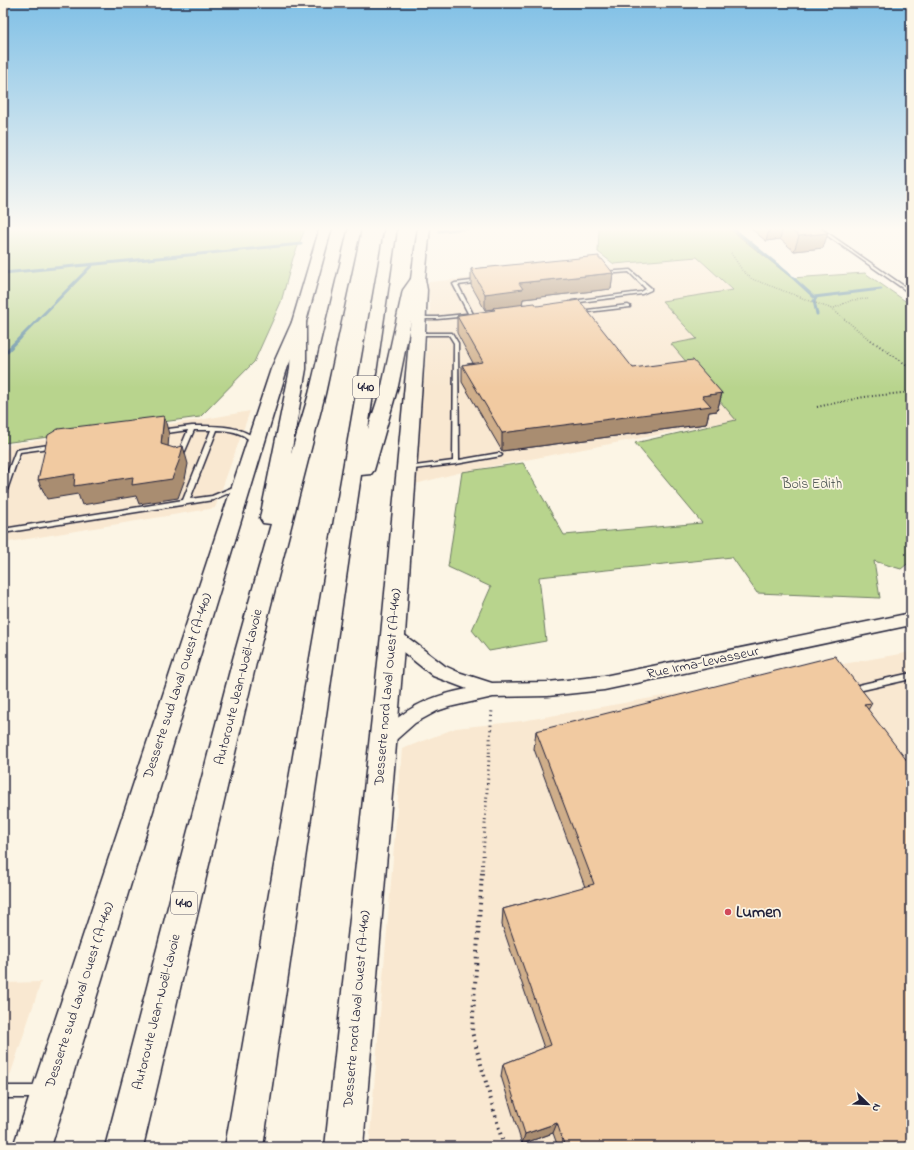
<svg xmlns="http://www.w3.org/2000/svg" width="914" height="1150" font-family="'Indie Flower',sans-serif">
<rect width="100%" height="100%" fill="#fcf5e5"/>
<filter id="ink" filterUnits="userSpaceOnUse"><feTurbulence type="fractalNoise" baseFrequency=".025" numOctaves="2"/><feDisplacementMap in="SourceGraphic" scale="8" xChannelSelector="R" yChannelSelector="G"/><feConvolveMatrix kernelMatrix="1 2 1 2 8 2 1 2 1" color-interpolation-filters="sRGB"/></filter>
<g filter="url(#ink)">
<g fill="#f9e8d1">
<polygon points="697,257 733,291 662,301 697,340 672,345 736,420 462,472 415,484 430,310 428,282"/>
<polygon points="250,411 215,508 3,543 3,454 10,444 194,421"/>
<polygon points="911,652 911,1147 369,1147 402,749 456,728 522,721"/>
<polygon points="41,982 3,1097 3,983"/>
</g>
<g fill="#b8d48d" stroke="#6d7b64">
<polygon points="3,227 306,227 293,258 281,302 254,362 200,417 3,443"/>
<polygon points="599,227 727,227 792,278 865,273 911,305 911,561 901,569 874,561 880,598 757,593 732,557 539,577 546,641 489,651 472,630 491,587 448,567 462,472 523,463 564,535 702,523 635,443 736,420 671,344 697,339 662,301 733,290 697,257 614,264 598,252"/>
</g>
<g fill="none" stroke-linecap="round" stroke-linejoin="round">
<g stroke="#5d8ba0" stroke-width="3">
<polyline points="731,227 791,276 814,297 881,289"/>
<polyline points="439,231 481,227"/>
<polyline points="3,273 301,244"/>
<polyline points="816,298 814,301 817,314"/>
<polyline points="19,339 92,265"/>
</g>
<polyline stroke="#5d8ba0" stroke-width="3.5" points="3,355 20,338"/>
<g stroke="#22223b" stroke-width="3">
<g id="service">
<polygon points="815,227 819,227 911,291 911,294"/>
<polygon points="630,270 651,288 651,290 642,294 572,303 570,302 572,301 641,292 646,289 629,272 604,274 602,273 604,272"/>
<polygon points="479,280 481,281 481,282 458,285 473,314 469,315 453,284 455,283"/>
<polygon points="628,305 630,306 630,307 579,313 577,312 579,311"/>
<polygon points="466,314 468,315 468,316 437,319 418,319 416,318 418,317 437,317"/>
<polygon points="415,333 452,333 458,343 459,460 499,453 502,455 501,456 456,464 405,470 404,469 405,468 407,467 453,461 454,343 449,335 417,335 415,334"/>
<path d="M192 426C214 426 241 424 258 441L257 442C251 443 246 436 240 434 233 431 225 430 217 430L190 499 212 496 238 485 240 486 241 487 240 488 213 500 3 533V529L183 500 211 430H194L183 456 180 458 177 456 188 430 160 434 157 432 160 430Z"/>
<polygon points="55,444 58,446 57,447 20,452 6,493 3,495 3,484 16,450"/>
<polygon points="911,673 911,679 854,692 851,691 850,689 851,687 854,686"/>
<polygon points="3,1086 40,1086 44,1088 46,1092 44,1096 40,1098 3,1098"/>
</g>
</g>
<g stroke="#22223b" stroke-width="3">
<path id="minor" d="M911 613V625L604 690 548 696 493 697 449 707 437 711 415 723 389 746 383 749 377 746 374 741C377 734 383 730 389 725 413 704 436 695 467 689L433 676 387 639 385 635 387 631 393 629 399 631 445 666 458 672 492 683 548 682 604 676Z"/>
</g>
<g stroke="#22223b" stroke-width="3">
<g id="primary">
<polygon points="320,227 332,227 306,322 287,369 51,1147 13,1147 271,369 292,322"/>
<polygon points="418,227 430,227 425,279 427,290 424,352 405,635 363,1147 325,1147 381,635 408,352 413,290 411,279"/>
</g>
</g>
<g stroke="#22223b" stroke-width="3">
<g id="motorway">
<polygon points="349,227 361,227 325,394 257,659 143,1147 105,1147 233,659 271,524 263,523 260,518 290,369 292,322 294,319 299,318 304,319 306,322 306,369 291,454 309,394"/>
<polygon points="385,227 397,227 368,429 382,386 403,290 413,276 418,275 423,276 425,279 417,290 398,386 374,470 371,474 361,475 263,1147 225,1147"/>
</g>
</g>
<g stroke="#22223b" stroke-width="1.5" stroke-dasharray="0.5 2" stroke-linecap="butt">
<polyline points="731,253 742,270 752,279 832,309 869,339"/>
<polyline points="832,309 852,300 868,299"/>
</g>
<g stroke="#22223b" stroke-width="2" stroke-dasharray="1 2.5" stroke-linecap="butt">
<polyline points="868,338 911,368"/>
<polyline points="817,407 864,397 911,392"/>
</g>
<polyline stroke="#22223b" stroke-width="3" stroke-dasharray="1 3.5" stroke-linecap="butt" points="482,874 492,708"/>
<polyline stroke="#22223b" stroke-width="4" stroke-dasharray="1.5 4.5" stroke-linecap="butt" points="482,873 472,1032 504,1147"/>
<use href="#service" fill="#fcf5e5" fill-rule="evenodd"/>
<use href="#minor" fill="#fcf5e5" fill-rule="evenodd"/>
<use href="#primary" fill="#fcf5e5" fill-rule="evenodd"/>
<use href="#motorway" fill="#fcf5e5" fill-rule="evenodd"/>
</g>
<g fill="#cfae8a" stroke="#22223b">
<polygon points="749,227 819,227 823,248 794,251 780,239 766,241"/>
<polygon points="599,259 613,273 611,289 523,299 522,304 537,306 633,368 722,393 717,411 709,412 706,424 502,451 462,382 462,365 473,363 457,333 457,316 493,311 493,309 485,310 471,285 471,269"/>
<polygon points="872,703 868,710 911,1147 558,1147 553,1133 522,1144 501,1076 503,1064 544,1048 502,925 503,909 585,887 534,749 536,731"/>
</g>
<g fill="#a98d71" stroke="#22223b">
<polygon points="770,227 783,227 780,239 766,241"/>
<polygon points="828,233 823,248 794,251 799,236"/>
<polygon points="613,273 611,289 523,299 522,305 493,308 493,309 485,310 485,294 519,283"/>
<polygon points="722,393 717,411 709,412 706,424 502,451 502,433 702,396"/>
<polygon points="164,416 169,434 167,462 161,444"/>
<polygon points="183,446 188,464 185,479 178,498 139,504 136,496 82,505 78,494 47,499 38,480"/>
<polygon points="3,835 7,840 3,850"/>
<polygon points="557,1123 553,1133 522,1144 525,1134"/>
</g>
<g fill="#f1caa1" stroke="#22223b">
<polygon points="787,227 819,227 828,233 799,236"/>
<polygon points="599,256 599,259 602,259 613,273 519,283 523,289 485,294 471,269"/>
<polygon points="579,300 633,368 693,360 722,393 702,396 711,406 502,433 462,365 483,362 457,316 459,315 495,310 493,308 535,303 537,306"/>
<polygon points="164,416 161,444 174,448 183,446 179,461 172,479 132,485 133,477 74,486 75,474 38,480 48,435 58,429"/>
<polygon points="835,656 872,703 864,704 911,766 911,1147 565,1147 557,1123 525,1134 503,1064 551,1045 503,909 594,884 536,731"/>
</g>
</g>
<linearGradient id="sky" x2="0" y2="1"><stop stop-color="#80c0e6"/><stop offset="0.59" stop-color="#fefaf3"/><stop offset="1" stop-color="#fefaf3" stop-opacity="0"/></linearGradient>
<rect width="914" height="388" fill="url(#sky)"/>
<circle fill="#d1495b" stroke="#fcf5e5" stroke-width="1.5" cx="728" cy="912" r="4"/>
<g text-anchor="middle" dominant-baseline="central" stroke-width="3.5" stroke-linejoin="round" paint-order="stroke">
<g fill="#fcf5e5" stroke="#63616e" stroke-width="1">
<rect x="353" y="376" width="26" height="22" rx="3"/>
<rect x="171" y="892" width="26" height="22" rx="3"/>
</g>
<g font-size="13" font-weight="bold" fill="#22223b">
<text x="366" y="387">440</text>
<text x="184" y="903">440</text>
</g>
<g font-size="14" fill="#4f5754" stroke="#fcf5e5">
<text x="812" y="484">Bois Edith</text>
</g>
<g font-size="14" fill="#22223b" stroke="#fcf5e5">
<text transform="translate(703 663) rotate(-12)">Rue Irma-Levasseur</text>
<text transform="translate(178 686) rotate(-72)">Desserte sud Laval Ouest (A-440)</text>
<text transform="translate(239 687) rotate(-76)">Autoroute Jean-Noël-Lavoie</text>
<text transform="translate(388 687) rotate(-85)">Desserte nord Laval Ouest (A-440)</text>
<text transform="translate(80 995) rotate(-72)">Desserte sud Laval Ouest (A-440)</text>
<text transform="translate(357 1009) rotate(-85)">Desserte nord Laval Ouest (A-440)</text>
<text transform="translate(157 1012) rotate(-76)">Autoroute Jean-Noël-Lavoie</text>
</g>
<g font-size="17" font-weight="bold" fill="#22223b" stroke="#fcf5e5" text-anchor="start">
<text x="736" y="912">Lumen</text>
</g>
</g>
<rect width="914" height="1150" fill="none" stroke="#fcf5e5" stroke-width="16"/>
<rect x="8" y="8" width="898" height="1134" fill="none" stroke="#22223b" stroke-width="1.5" filter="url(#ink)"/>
<g transform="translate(868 1104) rotate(113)" stroke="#fcf5e5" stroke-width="3" paint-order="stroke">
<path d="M0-3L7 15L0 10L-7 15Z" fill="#22223b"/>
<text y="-6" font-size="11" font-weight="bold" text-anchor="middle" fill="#22223b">N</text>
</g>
</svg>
